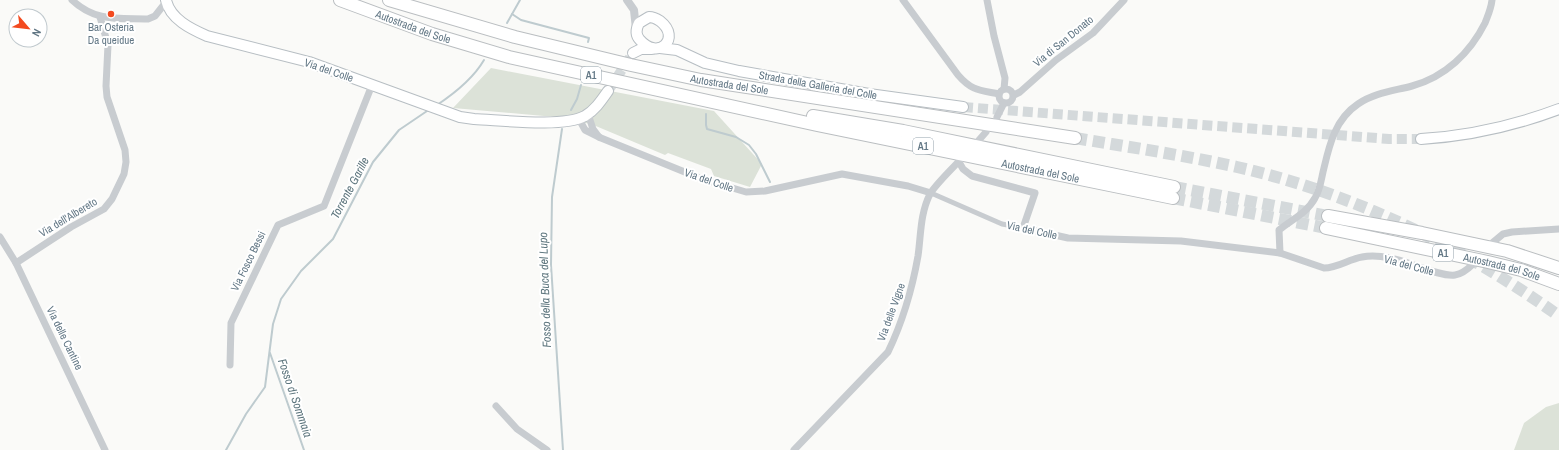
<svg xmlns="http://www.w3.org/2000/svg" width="1559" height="450" font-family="'Archivo Narrow',sans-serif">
<rect width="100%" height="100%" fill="#fafaf8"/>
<g fill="#dce2d8">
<polygon points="491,68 714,111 762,164 750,187 714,176 711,169 668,153 665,155 591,124 555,117 453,108"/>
<polygon points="1559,403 1559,450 1514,450 1524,423 1546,407"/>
</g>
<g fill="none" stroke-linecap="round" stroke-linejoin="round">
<g stroke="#becbcf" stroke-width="2">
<polyline points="512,14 521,20 589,38 588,42"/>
<polyline points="507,23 520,0"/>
<path d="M437 105C455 93 473 79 484 60"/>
<polyline points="571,110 577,99 581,85"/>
<polyline points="706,114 706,125 707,129 736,137 749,145 756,154 770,182"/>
<polyline points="562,129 552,197 551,265 563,450"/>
<polyline points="270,353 304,450"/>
<polyline points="226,450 246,414 265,387 273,324 281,299 301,271 333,239 373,162 399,130 430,109"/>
</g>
<g stroke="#d4d9db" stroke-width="10" stroke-dasharray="10 5" stroke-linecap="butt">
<polyline points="608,91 633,53"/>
<polyline points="963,107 1389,139 1421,139"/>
</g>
<g stroke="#d4d9db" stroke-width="12" stroke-dasharray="12 6" stroke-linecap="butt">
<path d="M1075 138C1129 147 1183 155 1237 167 1353 193 1463 247 1559 316"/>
<polyline points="1174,187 1328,216"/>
<polyline points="1173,198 1326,228"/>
</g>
<g stroke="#b7bec3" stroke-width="12">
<g id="secondary">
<path d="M166 0C170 19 191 29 207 36L309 62 460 117 474 119C500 120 563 128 585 116 595 110 601 101 608 91"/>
<path d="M649 17C654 17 657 19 660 21 682 38 658 61 640 40 635 35 636 29 639 23Z"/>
<polyline points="660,48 677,50 705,63 739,71 869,94 963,107"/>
<polyline points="633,53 641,49 652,49"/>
<path d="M1421 139C1468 136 1514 126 1559 109"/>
</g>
</g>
<g stroke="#babec1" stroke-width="14">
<g id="motorway">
<path id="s1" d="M340 0 432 34 509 57 817 125 1173 198"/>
<path id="s2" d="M389 0 515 37 631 65 701 80 1075 138"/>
<polyline points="813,116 903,131 1174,187"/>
<polyline points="1328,216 1422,233 1507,251 1559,268"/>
<path id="s3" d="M1326 228 1488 262 1521 270 1559 284"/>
</g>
</g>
<polyline stroke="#c8ccd0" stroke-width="5" points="931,193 1002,224 1023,228"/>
<g stroke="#c8ccd0" stroke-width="7">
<path d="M72 0C95 22 118 18 148 19L155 16 166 2"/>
<path d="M903 0 958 75C972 91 979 90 999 94"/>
<polyline points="987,0 994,36 1005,78 1004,89"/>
<circle cx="1006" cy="96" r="7"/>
<polyline points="1014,95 1020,92 1056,60 1093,33 1124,0"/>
<polyline points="588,114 593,129 599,137"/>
<polyline points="997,117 1004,103"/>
<polyline points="579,119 585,130 601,138 702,179 746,192 765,191 842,174 908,186 931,193"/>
<polyline points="979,140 986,132"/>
<path d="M959 162 963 169 972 176 1035 193 1023 228 1068 238 1181 241 1280 253 1324 268C1338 268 1349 259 1362 257 1371 255 1381 256 1390 258 1408 261 1439 277 1455 275 1462 274 1468 269 1473 264"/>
<polyline points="0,237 16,263 105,450"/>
<polyline points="1491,244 1503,234 1512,232 1559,229"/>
<path d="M1280 253 1279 230C1291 220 1307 213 1315 198 1320 190 1321 181 1323 172 1329 147 1334 120 1358 104 1374 93 1393 91 1412 86 1445 77 1470 53 1485 23 1488 15 1491 9 1492 0"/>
<polyline points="16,263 71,227 104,209 112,199 124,174 126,162 125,150 107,97 106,86 108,45 100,17"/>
<polyline points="230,365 231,323 278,225 324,206 372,85"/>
<polyline points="496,406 517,429 547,450"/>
<path d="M794 450 888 352C903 321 912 290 918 256 921 235 920 214 930 194 936 184 952 169 960 160"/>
</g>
<polyline stroke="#c8ccd0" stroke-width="8" points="627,0 634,10 636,29"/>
<use href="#secondary" stroke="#fff" stroke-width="10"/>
<use href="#motorway" stroke="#fff" stroke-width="12"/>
</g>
<circle fill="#f34a1f" stroke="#fff" stroke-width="1.5" cx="111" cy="14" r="4"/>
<g text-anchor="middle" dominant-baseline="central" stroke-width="4" stroke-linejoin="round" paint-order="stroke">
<g fill="#fff" stroke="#91a0aa" stroke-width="1">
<rect x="581" y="67" width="20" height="16" rx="3"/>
<rect x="913" y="138" width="20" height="16" rx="3"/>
<rect x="1433" y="245" width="20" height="16" rx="3"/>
</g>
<g font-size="10" font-weight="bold" fill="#627785">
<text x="591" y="75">A1</text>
<text x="923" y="146">A1</text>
<text x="1443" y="253">A1</text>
</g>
<g font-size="11" fill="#627785" stroke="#fff">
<text x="111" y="27">Bar Osteria<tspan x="111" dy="13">Da queidue</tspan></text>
</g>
<g font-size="11" fill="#627785" stroke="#fff">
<text stroke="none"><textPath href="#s1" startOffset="78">Autostrada del Sole</textPath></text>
<text transform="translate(1063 41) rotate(-39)">Via di San Donato</text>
<text transform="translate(329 70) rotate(19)">Via del Colle</text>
<text stroke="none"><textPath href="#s2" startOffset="351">Autostrada del Sole</textPath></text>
<text transform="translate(818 85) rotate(10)">Strada della Galleria del Colle</text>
<text stroke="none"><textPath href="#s1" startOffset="722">Autostrada del Sole</textPath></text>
<text transform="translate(709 180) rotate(19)">Via del Colle</text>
<text transform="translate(68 217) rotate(-31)">Via dell'Albereto</text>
<text transform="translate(1032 230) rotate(12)">Via del Colle</text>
<text transform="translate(248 261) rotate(-64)">Via Fosco Bessi</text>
<text transform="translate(1409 265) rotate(15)">Via del Colle</text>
<text stroke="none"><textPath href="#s3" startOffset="180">Autostrada del Sole</textPath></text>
<text transform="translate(891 312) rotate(-70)">Via delle Vigne</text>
<text transform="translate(65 338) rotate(64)">Via delle Cantine</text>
</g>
<g font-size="12" font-style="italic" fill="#5e767e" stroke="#fff">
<text transform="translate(350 188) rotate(-62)">Torrente Garille</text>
<text transform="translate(545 290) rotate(-92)">Fosso della Buca del Lupo</text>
<text transform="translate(295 398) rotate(71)">Fosso di Sommaia</text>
</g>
</g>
<g transform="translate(28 28) rotate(118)"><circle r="19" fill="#ffffff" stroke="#c0c9ce"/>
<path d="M0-3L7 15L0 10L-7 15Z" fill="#f34a1f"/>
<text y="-6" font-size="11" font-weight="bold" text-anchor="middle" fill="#627785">N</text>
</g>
</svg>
